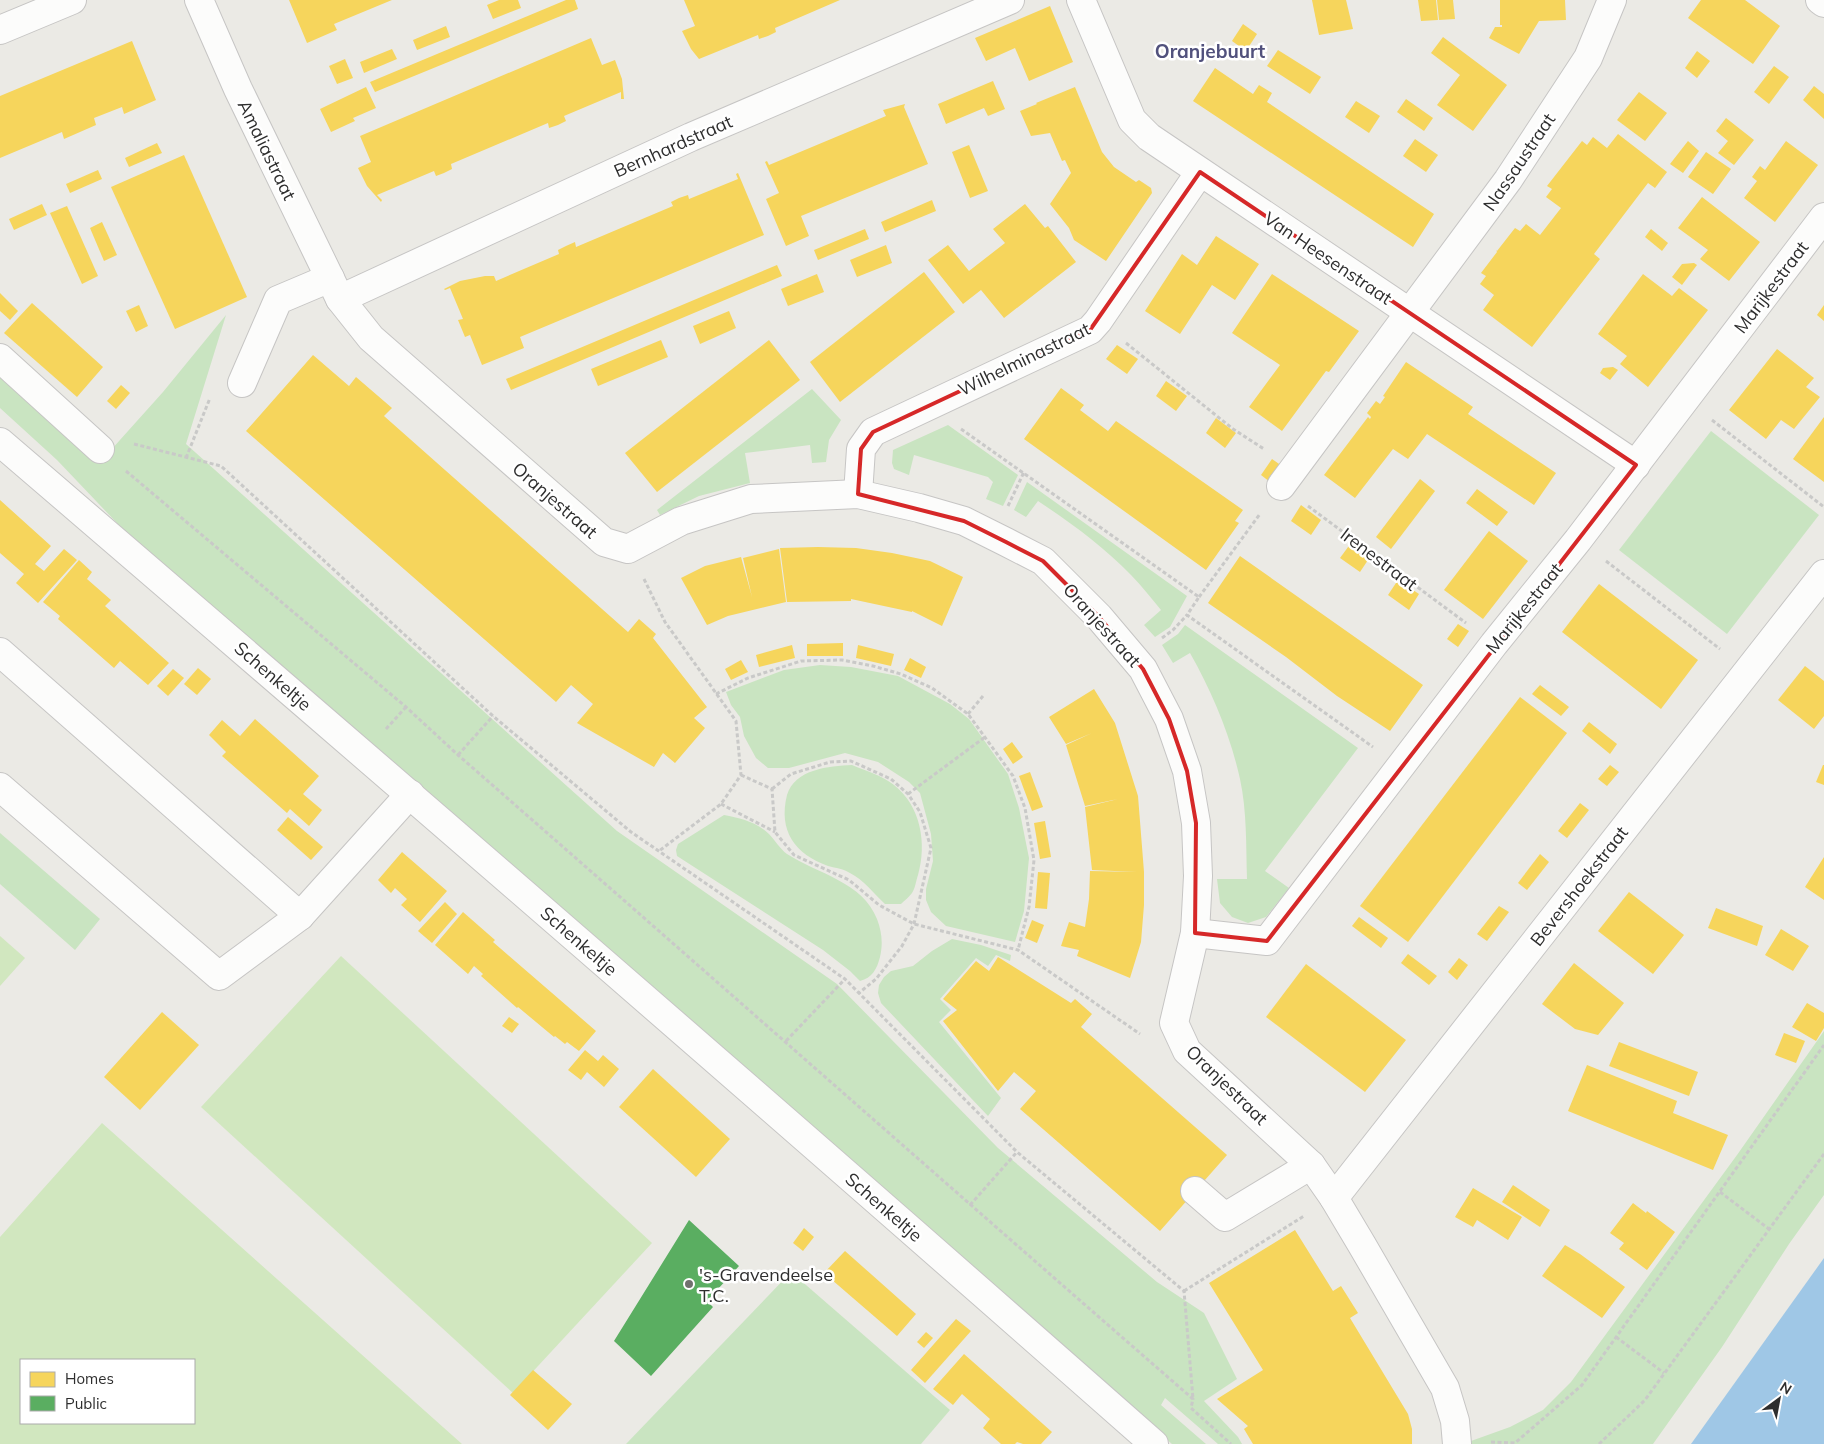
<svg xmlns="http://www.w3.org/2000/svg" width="1824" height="1444" font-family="Mulish,sans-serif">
<rect width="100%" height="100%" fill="#ebeae5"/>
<g fill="#c9e4c1">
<polygon points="226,315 186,444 617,831 837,984 998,1148 1157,1282 1204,1313 1237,1379 1204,1401 1238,1437 1242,1444 1218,1444 1165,1398 1161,1405 1206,1444 1172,1444 136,543 57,460 0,408 0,374 102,460 163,392"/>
<polygon points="812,389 841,420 829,440 826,462 812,463 810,445 745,453 750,483 699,496 660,515 657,510"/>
<polygon points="948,425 1018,475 1003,506 986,499 993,482 988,477 914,455 909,475 894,469 892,463 893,450"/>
<polygon points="1711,431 1819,515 1727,634 1619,550"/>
<path d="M1027 482 1187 596 1170 627 1155 637 1144 625 1161 610C1151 598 1142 586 1131 575 1103 546 1071 523 1038 501L1026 517 1014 510Z"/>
<path d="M1185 625 1358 748 1265 871 1289 888 1266 917 1248 923 1232 917 1220 903 1217 879H1247C1246 846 1247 811 1240 779 1230 734 1212 692 1190 653L1173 663 1162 645 1178 634Z"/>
<polygon points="820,665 851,667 898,676 950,704 969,719 1008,774 1019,808 1029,858 1024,911 1015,942 946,926 931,912 926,900 926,889 933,861 931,834 920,793 909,782 878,762 845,753 789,768 768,768 756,758 744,736 740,717 731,705 726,692 784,670"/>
<path d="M852 765C866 771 881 775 894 785 921 806 927 844 918 875 916 881 915 889 912 893 909 897 904 901 901 904H885C873 893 864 880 850 873 844 869 836 868 828 866 795 854 778 831 787 795 795 769 829 766 852 765Z"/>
<path d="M724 815C740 818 757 822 769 834 775 840 780 849 787 854 818 874 863 882 877 919 882 932 883 944 880 957 877 969 872 978 860 981L850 971 823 950 677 856 676 850 678 844Z"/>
<polygon points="0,833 100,919 75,950 0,884"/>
<polygon points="952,939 981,945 1011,955 1010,961 996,955 988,966 976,958 940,999 951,1010 939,1022 1001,1098 988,1116 881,1003 878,993 879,985 884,977 891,971 913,966 932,951"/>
<polygon points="1824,1031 1824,1195 1789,1244 1722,1347 1653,1444 1470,1444 1471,1441 1510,1427 1543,1410 1571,1382 1737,1155"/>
<polygon points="791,1272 950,1410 921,1444 626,1444"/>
</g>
<g fill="#d1e7bf" fill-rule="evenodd">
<polygon points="0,936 25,958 0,986"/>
<polygon points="341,956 652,1243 513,1393 201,1107"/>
<path d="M102 1123 462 1444H0V1237ZM21 1360H194V1423H21Z"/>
</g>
<polygon fill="#9fc7e6" points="1824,1258 1824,1444 1691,1444"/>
<g fill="#f6d55c">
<polygon points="289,0 392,0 334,24 337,30 307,43"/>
<polygon points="499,0 518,0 521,8 493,19 487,5"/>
<polygon points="566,0 575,0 578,9 375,92 370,82"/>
<polygon points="684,0 840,0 775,28 776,32 768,36 759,39 758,35 699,59 691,49 682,31 695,26"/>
<polygon points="1312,0 1346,0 1353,29 1319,35"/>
<polygon points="1418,0 1436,0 1438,20 1421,21"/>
<polygon points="1437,0 1453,0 1455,19 1439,20"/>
<polygon points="1500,0 1565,0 1566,20 1539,21 1519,54 1489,38 1495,27 1502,27 1502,25 1500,25"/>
<polygon points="1701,0 1745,0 1780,26 1753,64 1688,18"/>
<polygon points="1050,6 1073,62 1029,81 1015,48 986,61 975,38"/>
<polygon points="1243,24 1257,34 1246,51 1232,41"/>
<polygon points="446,26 450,37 417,50 413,40"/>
<polygon points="1443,37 1507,85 1473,131 1437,105 1460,75 1431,53"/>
<polygon points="591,38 602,65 615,60 622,79 624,99 621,99 621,92 564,116 566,121 558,125 549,128 548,123 451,164 452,169 444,173 436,176 434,171 377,195 382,200 381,202 367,186 358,168 371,162 360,136"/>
<polygon points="132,41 156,100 124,114 122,107 94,118 96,125 64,139 62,132 0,158 0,96"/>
<polygon points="392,49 397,59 364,73 360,62"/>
<polygon points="1278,50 1321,77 1310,94 1267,66"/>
<polygon points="1697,51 1710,61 1697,78 1685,68"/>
<polygon points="345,59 353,78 337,84 329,66"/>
<polygon points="1774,66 1789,77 1769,104 1754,92"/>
<polygon points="1215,68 1253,94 1259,85 1272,93 1267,102 1434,214 1413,247 1193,101"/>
<polygon points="993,81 1005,109 988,116 984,108 946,124 938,104"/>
<polygon points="1814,86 1824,94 1824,119 1803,100"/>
<polygon points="366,87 376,108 353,118 355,121 331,132 320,109"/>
<polygon points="1075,87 1102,152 1114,167 1136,182 1139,180 1151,188 1152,193 1106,261 1074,240 1069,228 1050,204 1071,173 1065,160 1062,161 1050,133 1031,136 1020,111 1037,104 1036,103"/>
<polygon points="1639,92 1667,113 1645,141 1617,120"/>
<polygon points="1406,99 1433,118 1424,131 1397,112"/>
<polygon points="1356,101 1380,116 1369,133 1345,117"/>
<polygon points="905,104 904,107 928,164 801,216 809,236 786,246 766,199 779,193 765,162 767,161 769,165 886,116 883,110"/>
<polygon points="1726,118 1754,140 1734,165 1718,153 1728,141 1716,131"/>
<polygon points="1618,134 1667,172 1655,188 1648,183 1594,254 1600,259 1532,347 1483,310 1494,295 1480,284 1486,276 1481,273 1497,252 1496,250 1497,251 1515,228 1520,231 1526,224 1540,235 1561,208 1546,197 1552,189 1547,186 1582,141 1587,145 1593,137 1607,148"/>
<polygon points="1415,139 1438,155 1426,172 1403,156"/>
<polygon points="1688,141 1699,151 1683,173 1670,164"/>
<polygon points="1786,141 1818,165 1775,222 1744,198 1757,181 1752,177 1760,166 1765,170"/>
<polygon points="157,143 162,153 129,167 125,158"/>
<polygon points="969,145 988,191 970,198 952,152"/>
<polygon points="1706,152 1731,169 1713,194 1688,177"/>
<polygon points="184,155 247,297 175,329 111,187"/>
<polygon points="98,170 102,179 70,193 66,184"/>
<polygon points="738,173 764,235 520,337 524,348 482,365 470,335 465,337 458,320 463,319 450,288 445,290 444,289 460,281 485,276 494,276 496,281 559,254 558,250 566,246 575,242 576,247 673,206 671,202 679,198 688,195 689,199 738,179 736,174"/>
<polygon points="1702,197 1760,242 1729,281 1700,259 1708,250 1678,228"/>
<polygon points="932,200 936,211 885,232 881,222"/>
<polygon points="42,204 47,215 14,230 9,219"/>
<polygon points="1025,204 1045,228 1048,226 1076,262 1004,318 981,290 963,304 928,260 948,245 969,271 1005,243 993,229"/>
<polygon points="67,206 98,276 82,284 50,213"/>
<polygon points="102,222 117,255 104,261 90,228"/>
<polygon points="865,229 869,239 818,260 814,250"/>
<polygon points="1651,229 1668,243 1662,251 1645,237"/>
<polygon points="1216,236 1259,264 1235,300 1212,285 1180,334 1145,311 1182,254 1197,265"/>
<polygon points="886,245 892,263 857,277 850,260"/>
<polygon points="1694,263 1697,265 1682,285 1672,277 1682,264"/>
<polygon points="777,265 782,276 511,390 506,379"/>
<polygon points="924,272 955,312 840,402 810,362"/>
<polygon points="817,274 824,292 788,306 781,289"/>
<polygon points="1272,274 1359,331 1329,372 1326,371 1282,431 1249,407 1280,365 1232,333"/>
<polygon points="1643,274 1672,296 1679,288 1708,310 1648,387 1620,364 1627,356 1598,334"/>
<polygon points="0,293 18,311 10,320 0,311"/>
<polygon points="32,303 103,367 77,397 4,333"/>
<polygon points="139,305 148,326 136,332 126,311"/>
<polygon points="1824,305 1824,321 1817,315"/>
<polygon points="729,311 736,328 700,344 693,326"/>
<polygon points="661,340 668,357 598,386 591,369"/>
<polygon points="769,340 800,380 657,492 625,453"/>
<polygon points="1117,345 1138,359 1127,374 1106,359"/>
<polygon points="1777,349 1814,378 1806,387 1820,397 1794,429 1781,420 1766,439 1729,410"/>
<polygon points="313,355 349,386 356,377 392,408 384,416 628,632 639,619 656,634 653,638 707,707 694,718 705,728 675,763 663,753 654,767 577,723 593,704 571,685 556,702 246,431"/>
<polygon points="1406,362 1473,407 1468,414 1556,473 1534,505 1427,434 1408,459 1393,449 1355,498 1324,475 1368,417 1370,419 1371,417 1367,413 1376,401 1380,404 1385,397 1383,396"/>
<polygon points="1613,367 1618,370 1610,380 1600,373 1603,368"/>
<polygon points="1166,381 1187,396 1176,411 1156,396"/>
<polygon points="121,385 130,393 116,409 107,401"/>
<polygon points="1061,388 1084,405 1080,410 1108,431 1116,421 1243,510 1235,521 1239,523 1206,570 1024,439"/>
<polygon points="1824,417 1824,482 1793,459"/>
<polygon points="1216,418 1236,433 1225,448 1206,433"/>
<polygon points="1272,459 1282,466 1270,482 1261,475"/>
<polygon points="1420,479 1435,491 1391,549 1376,537"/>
<polygon points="1477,489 1508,512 1497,526 1466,503"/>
<polygon points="0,500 51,546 35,564 44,571 64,549 77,560 38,603 16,583 24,574 0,553"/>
<polygon points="1301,505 1321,520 1311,535 1291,521"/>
<polygon points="1489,531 1528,561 1483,619 1444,590"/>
<polygon points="1351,543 1370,557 1360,572 1340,558"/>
<polygon points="818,547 856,548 892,553 930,561 963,577 942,626 912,611 912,612 851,599 851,601 787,602 780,548"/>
<polygon points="779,549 786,602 728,616 707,625 681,578 705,566 741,557 752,597 743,558"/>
<polygon points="1240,556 1423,685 1390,731 1337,696 1286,657 1208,603"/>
<polygon points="79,560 92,572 87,579 111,600 105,606 169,663 148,685 120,661 114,668 58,619 60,616 43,602"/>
<polygon points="1398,580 1419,594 1409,610 1388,595"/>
<polygon points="1599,584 1698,660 1661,709 1562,632"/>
<polygon points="1458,624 1469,631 1458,647 1447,639"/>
<polygon points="843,643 843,656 807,656 807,644"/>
<polygon points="792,645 795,658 759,667 756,655"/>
<polygon points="858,645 894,654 891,666 856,658"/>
<polygon points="910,658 926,667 921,678 904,670"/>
<polygon points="741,660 748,672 731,680 725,669"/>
<polygon points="1805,666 1824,681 1824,716 1814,729 1778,700"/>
<polygon points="198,668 211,679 197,695 184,684"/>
<polygon points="173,669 184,678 168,696 157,686"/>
<polygon points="1540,685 1569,707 1561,716 1532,694"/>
<polygon points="1094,689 1115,723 1138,796 1144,872 1144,905 1141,942 1130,978 1077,956 1079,950 1061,946 1069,922 1085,927 1089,899 1090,871 1137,872 1092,870 1085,807 1118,799 1085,806 1066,745 1092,733 1066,744 1049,717"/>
<polygon points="1520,697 1567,733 1408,942 1360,906"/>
<polygon points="255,719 319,776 303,794 322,810 309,826 290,809 287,813 222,756 226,752 209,735 222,720 240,736"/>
<polygon points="1589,722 1617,744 1610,754 1582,731"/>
<polygon points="1012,742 1023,757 1013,764 1003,749"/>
<polygon points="1610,765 1619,772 1607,786 1598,779"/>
<polygon points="1823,765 1824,765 1824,785 1816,782"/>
<polygon points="1030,772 1043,807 1032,811 1019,776"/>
<polygon points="1580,803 1589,810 1567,838 1558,831"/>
<polygon points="288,817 323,847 311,860 277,830"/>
<polygon points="1045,821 1051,857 1040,859 1034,823"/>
<polygon points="402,852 447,891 420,922 401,905 407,899 395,888 391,893 378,880"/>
<polygon points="1540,854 1549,862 1527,890 1518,883"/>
<polygon points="1824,857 1824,900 1805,887"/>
<polygon points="1038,872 1050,873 1047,909 1035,908"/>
<polygon points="1629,892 1684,935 1653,974 1598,931"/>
<polygon points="445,902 457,914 432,943 418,931"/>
<polygon points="1499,906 1509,912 1487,941 1477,934"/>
<polygon points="1716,908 1763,926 1757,946 1708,928"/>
<polygon points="463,912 495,940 493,942 596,1031 579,1051 567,1042 565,1044 555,1036 554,1037 518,1007 517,1008 481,976 483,974 474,966 468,974 435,945"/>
<polygon points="1359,917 1388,938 1381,948 1352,926"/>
<polygon points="1032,920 1044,925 1037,943 1025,938"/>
<polygon points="1781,929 1809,946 1793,971 1765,955"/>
<polygon points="1408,954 1437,976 1429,985 1401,963"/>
<polygon points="998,957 1071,1003 1075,999 1092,1014 1081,1027 1227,1155 1160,1231 1020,1109 1036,1091 1014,1072 998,1091 943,1021 957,1010 943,999 976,961 989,971"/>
<polygon points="1459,958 1468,965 1457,980 1448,972"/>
<polygon points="1574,963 1624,1003 1598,1035 1575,1029 1542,1004"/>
<polygon points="1306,964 1406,1040 1365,1092 1266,1017"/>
<polygon points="1807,1003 1824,1013 1824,1028 1816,1041 1792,1027"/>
<polygon points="162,1012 199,1045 140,1110 104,1077"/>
<polygon points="509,1017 519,1024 512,1033 502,1026"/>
<polygon points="1784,1033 1805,1041 1796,1063 1775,1055"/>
<polygon points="1619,1042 1698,1072 1689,1096 1609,1066"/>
<polygon points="585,1050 598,1061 603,1055 619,1069 604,1087 587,1072 581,1080 568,1070"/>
<polygon points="1587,1065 1677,1101 1673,1113 1728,1135 1713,1170 1568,1111"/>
<polygon points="653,1069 730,1139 696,1177 619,1107"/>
<polygon points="1513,1185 1550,1210 1540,1227 1502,1202"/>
<polygon points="1473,1188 1522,1217 1508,1240 1477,1220 1473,1227 1455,1217"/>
<polygon points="1633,1203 1646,1213 1647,1211 1675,1232 1647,1270 1619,1249 1624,1243 1610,1233"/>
<polygon points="804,1228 814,1237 803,1251 793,1243"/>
<polygon points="1295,1230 1333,1291 1341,1286 1358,1313 1350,1318 1408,1414 1412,1429 1412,1444 1253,1444 1244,1429 1248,1426 1217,1399 1263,1370 1209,1283"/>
<polygon points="1565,1245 1580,1254 1625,1287 1602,1318 1542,1276"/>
<polygon points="845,1251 916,1314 897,1336 824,1273"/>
<polygon points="956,1319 971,1331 925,1383 911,1370"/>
<polygon points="926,1332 933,1338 924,1348 917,1342"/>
<polygon points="964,1354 1052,1432 1041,1444 1023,1444 1017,1442 1015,1444 1001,1444 983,1428 990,1419 962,1394 953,1405 933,1389"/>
<polygon points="533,1370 572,1404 548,1430 510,1395"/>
</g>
<polygon fill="#5aae61" points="689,1220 739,1266 707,1301 713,1307 651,1376 614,1341"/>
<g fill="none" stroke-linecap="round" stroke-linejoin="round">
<g stroke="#c6c5c4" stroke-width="30">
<g id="minor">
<polyline points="199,0 238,89 340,299 371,338 604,542 628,549 681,521 751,499 858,494 919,508 964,521 1006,542 1043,561 1099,617 1143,669 1169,719 1187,771 1196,823 1198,876 1195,933 1174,1023 1187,1051 1311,1165 1334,1198 1362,1245 1445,1388 1455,1421 1457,1444"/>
<polyline points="1081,0 1132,120 1149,137 1636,465"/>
<polyline points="1820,0 1824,3"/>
<polyline points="0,30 72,0"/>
<polyline points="340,299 691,137 1010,0"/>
<polyline points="0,358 100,449"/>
<polyline points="242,383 278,300 330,278"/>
<path d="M0 442C387 774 772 1107 1154 1444"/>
<polyline points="1281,486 1508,180 1588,58 1612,0"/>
<polyline points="858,494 861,449 873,432 1090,330 1098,321 1200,172"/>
<polyline points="0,652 300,916 219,976 0,787"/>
<polyline points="300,916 410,794"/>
<polyline points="1195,933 1267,941 1494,644 1578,540 1824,217"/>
<polyline points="1195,1191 1225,1217 1311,1165"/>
<polyline points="1334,1198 1824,574"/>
</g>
</g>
<g stroke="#c9c9c8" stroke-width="3" stroke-dasharray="4 2.5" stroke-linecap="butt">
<polyline points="1126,343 1233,429 1264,449"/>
<polyline points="1712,420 1824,507"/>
<polyline points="961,429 1199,597 1187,615 1373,747"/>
<polyline points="134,444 221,466 493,716 631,832 845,979 1017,1152 1184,1291 1193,1399"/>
<polyline points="186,458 210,398"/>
<path d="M126 471 406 707 458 755C703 969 947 1185 1193 1399L1191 1408 1231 1444"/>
<polyline points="1008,506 1024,472"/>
<polyline points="1308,506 1466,623"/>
<polyline points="1606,561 1720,649"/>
<polyline points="644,579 665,622 736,721 741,775 721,804 659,851"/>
<polyline points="1199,597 1260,514"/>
<polyline points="1162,638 1173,630 1187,615"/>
<polyline points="716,694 748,678 801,661 842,660 873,666 901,674 932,688 968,714 1013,776 1025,808 1034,860 1029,907 1018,950"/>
<polyline points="968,714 983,696"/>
<polyline points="386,729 406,707"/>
<polyline points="458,755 493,716"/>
<polyline points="741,775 772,789 775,832 794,855 849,880 879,905 914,924 1018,950 1140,1034"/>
<polyline points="772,789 791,774 830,762 851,761 891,779 908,794 920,812 931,848 914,924 902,946 876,979 859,993"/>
<polyline points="908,794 985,737"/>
<polyline points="721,804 775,832"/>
<polyline points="786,1041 845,979"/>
<polyline points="1720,1192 1769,1229"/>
<polyline points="970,1205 1017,1152"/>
<polyline points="1184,1291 1304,1216"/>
<polyline points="1616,1337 1664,1373"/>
<polyline points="1491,1442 1515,1443 1582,1385 1824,1045"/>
<polyline points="1599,1444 1645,1400 1824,1154"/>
</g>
<use href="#minor" stroke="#fcfcfb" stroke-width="28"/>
</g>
<path fill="none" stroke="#d62828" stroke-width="4" stroke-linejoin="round" d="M1200 172 1636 465 1267 941 1195 933 1196 823 1187 771 1169 719 1143 669 1099 617 1043 561 1006 542 964 521 858 494 861 449 873 432 1090 330Z"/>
<circle fill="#70706e" stroke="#fff" stroke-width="2" cx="689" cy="1284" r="5"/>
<g text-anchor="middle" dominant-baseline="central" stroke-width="5" stroke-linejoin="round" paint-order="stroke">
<g font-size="18" fill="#2e2e2e" stroke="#fff">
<text transform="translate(673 146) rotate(-24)">Bernhardstraat</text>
<text transform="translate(267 150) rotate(64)">Amaliastraat</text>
<text transform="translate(1519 162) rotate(-56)">Nassaustraat</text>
<text transform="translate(1328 258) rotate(34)">Van Heesenstraat</text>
<text transform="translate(1771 287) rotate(-53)">Marijkestraat</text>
<text transform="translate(1024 359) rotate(-26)">Wilhelminastraat</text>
<text transform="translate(555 500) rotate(41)">Oranjestraat</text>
<text transform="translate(1379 559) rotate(37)">Irenestraat</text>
<text transform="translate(1524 608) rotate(-51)">Marijkestraat</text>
<text transform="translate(1102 625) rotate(48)">Oranjestraat</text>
<text transform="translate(273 676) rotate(41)">Schenkeltje</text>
<text transform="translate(1579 886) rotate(-52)">Bevershoekstraat</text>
<text transform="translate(579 941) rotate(41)">Schenkeltje</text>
<text transform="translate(1227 1085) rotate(44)">Oranjestraat</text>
<text transform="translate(884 1207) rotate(41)">Schenkeltje</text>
</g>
<g font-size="18" fill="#2e2e2e" stroke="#fff" text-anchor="start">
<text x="699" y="1274">'s-Gravendeelse<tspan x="699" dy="21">T.C.</tspan></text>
</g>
<g font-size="19" font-weight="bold" fill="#51517c" stroke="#fff">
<text x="1210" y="51">Oranjebuurt</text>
</g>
</g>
<rect x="20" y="1359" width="175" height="65" fill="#ffffff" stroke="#ababab"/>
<rect x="30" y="1372" width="25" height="15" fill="#f6d55c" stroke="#ababab"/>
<text x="65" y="1384" font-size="15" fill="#2e2e2e">Homes</text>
<rect x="30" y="1396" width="25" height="15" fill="#5aae61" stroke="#ababab"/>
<text x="65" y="1409" font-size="15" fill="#2e2e2e">Public</text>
<g transform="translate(1779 1399) rotate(32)" stroke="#ffffff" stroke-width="4" paint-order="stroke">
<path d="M0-4L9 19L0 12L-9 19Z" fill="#2e2e2e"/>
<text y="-8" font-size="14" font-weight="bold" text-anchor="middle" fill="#2e2e2e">N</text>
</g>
</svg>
